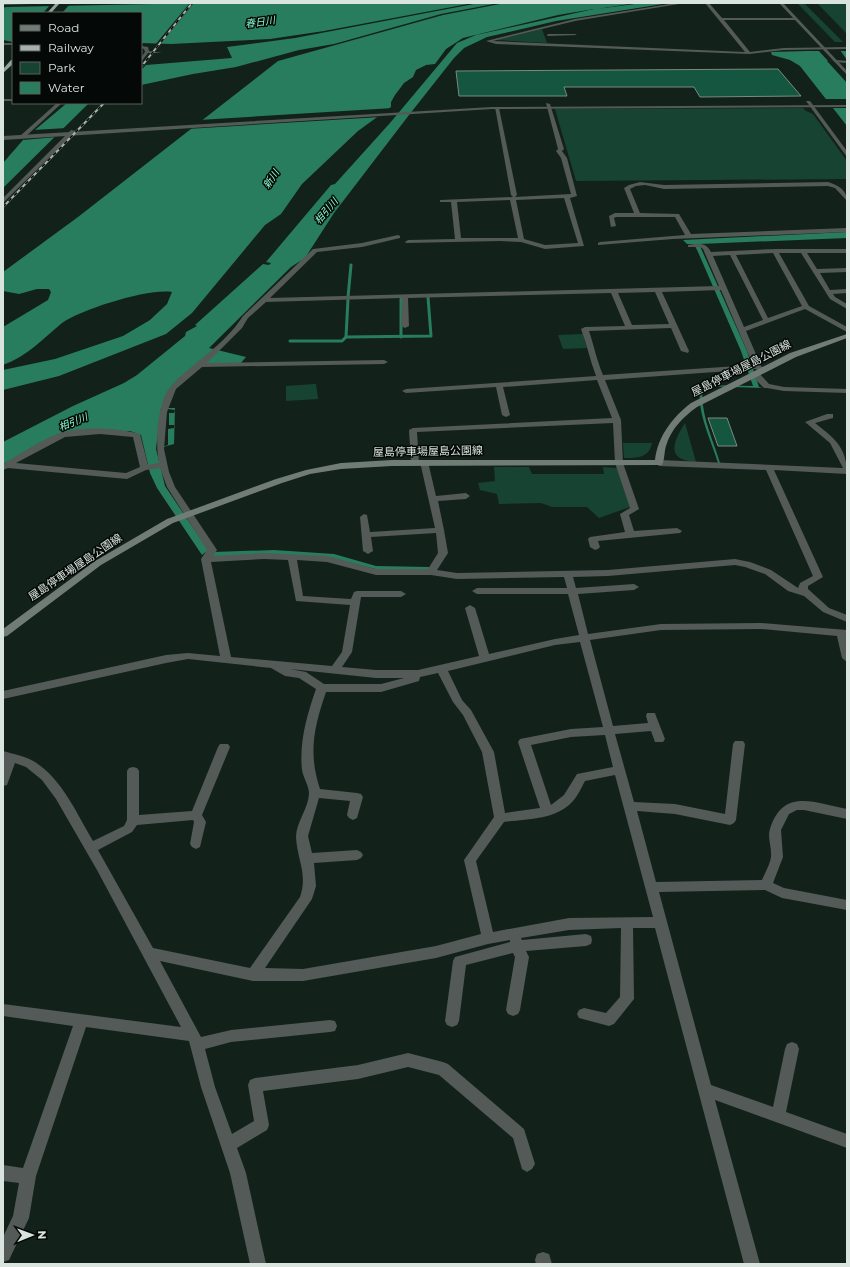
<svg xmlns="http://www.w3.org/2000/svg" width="850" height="1267" font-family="Montserrat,'Noto Sans JP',sans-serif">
<rect width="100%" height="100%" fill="#13211b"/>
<g fill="#174333">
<polygon points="797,3 804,3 843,42 835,42"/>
<polygon points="817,3 847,3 847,34"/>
<polygon points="542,29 547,43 496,40"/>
<polygon points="803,108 806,111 813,114 847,161 847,179 576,181 555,109"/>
<polygon points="583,334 587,348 563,349 558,335"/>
<polygon points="314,384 316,384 318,399 286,401 286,386"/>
<path d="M685 423 696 462C665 460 673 442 685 423Z"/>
<path d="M623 443H652C649 458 637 458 624 458Z"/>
<polygon points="494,467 529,467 532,474 604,474 603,467 617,468 630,507 599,518 587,507 552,507 541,503 499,504 497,494 480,490 478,483 495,481"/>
</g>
<g fill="#287d5f">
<polygon points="203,3 473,3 324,31 270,39 171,44 141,43 141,13 13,13 13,42 3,40 3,8 6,7"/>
<polygon points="479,3 499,3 441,14 334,44 299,50 236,67 193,74 141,85 141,70 146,65 232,58 227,47 295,38"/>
<path d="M505 3H636L597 9 642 3H669L556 21 487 37 464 48 454 58 409 115 334 213 305 258 291 267 209 348 246 357 240 364 198 363 184 374 162 408H175L174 444 156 449 165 486 208 550 202 555 157 488 150 473 141 435 130 431H76L57 436 3 464V442L73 406 124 383 137 375 185 336 186 332 197 326 195 325 263 264 269 265 271 263 266 262 331 185 335 184 390 123 457 43 476 35 594 9 558 15 463 38 446 49 435 64 426 65 416 70 413 77 404 83 395 95 391 102V107L358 131 302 184 281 214 265 225 192 313 166 334 59 376 3 390V370L55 359 123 336 150 320 167 304 172 292C149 288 82 309 62 323 44 338 26 357 3 365V327L48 300 51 292 49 289H37L19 294 3 291V272L78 217 278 61 443 15Z"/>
<polygon points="807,51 847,51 847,60 827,61 847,83 847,126 800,66 790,60 772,55 771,52"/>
<polygon points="67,103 89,103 3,188 3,163 23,140"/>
<path d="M847 232V238L699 244 747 351 759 387 762 388 703 386C699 412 713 439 720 463H718C711 439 695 410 701 385L753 386 741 351 698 252 694 244H687L683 240Z"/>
<polygon points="274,550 334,554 376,566 429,567 429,571 375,569 328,557 212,556 213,552"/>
</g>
<g fill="#13211b">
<polygon points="51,4 70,4 62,13 43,13"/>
<polygon points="189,4 193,4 160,45 155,45"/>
<polygon points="818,50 840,50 847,60 828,61"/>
<polygon points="823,99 847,99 847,108 831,108"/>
<polygon points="393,108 381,117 187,129 199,120"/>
<polygon points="67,128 57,137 23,140 33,130"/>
<polygon points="161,408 175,410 174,413 169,413 169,425 174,425 174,428 168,429 168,445 156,449"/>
</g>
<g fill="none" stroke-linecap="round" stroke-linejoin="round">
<g stroke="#287d5f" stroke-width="3">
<polyline points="348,297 351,265"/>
<polyline points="401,299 401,337"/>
<polyline points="346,337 431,336 428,297"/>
<polyline points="290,341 342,341 346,337 348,299"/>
</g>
</g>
<g fill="#155640" stroke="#798a82">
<polygon points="778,69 801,96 700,97 694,87 564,87 567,96 459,96 456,71"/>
<polygon points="708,418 727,418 737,446 718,446"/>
</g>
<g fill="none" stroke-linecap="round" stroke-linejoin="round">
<g fill="#535a57" fill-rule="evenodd">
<polygon points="3,3 59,3 3,5"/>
<polygon points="66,3 194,3 192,4"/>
<polygon points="676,3 685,3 575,21 493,41 745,52 705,3 709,3 722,18 797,18 796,20 724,20 750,52 784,48 847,47 847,49 784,50 749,54 496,44 486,41 575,19"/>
<polygon points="548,34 575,34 577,35 547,36"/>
<rect x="3" y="43" width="10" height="2"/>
<polygon points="141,46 148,47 149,51 162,53 148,53 141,62 141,58 145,52 144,49 141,48"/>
<polygon points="834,60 847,61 847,63 834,62"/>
<rect x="3" y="99" width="10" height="2"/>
<polygon points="806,101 810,101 847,151 847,157"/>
<polygon points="57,103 62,103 24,138 20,138 20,136"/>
<path d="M546 103 550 104 564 149 562 151 567 158 577 196 570 198 584 246 545 249 521 242 500 241 406 243 405 242 408 240 455 239 451 202H440V200L513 197 511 195 495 107 499 108 517 195 515 197 571 194 561 158 556 151 558 149ZM564 198 578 243 545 245 524 239 516 200ZM510 200 518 238H461L457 202Z"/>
<polygon points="71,130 76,131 3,203 3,198"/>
<path d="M640 182 664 185 828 182C838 185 847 190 847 201L835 188 828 186 664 189 645 185 636 186 630 189 640 213 679 214 691 234 847 228V232L673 239 598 245V243L600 242 685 235 675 217H616L614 218 616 226 611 227 609 216 615 213H634L624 188 629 185Z"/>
<path d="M398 235 400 236V238L362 247 317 252 270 298 719 286 703 249 700 247H688V245C698 243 706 242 711 252L775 249H847V253H807L817 269 847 268V272L820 273 830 290 847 289V293L833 294 835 297 847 304V309L830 299 801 253H779L809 306 847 327V332L805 309 746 331 761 366 766 370 765 372H759L756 369 605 380 621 420 623 463 639 509 629 515 634 531 677 528 682 531 680 533 598 541 600 547 598 549 595 550 590 547 588 539 590 537 625 532 620 514 630 508 615 463 613 423 417 432 419 463 415 466 411 463 409 430 413 428 612 418 597 380 503 387 510 415 506 417 502 415 496 387 406 393 402 391 406 389 596 376C590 360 587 345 581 329L585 327 625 326 611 293 408 298 409 326 405 328 401 326 402 298 266 302 248 318 242 328 207 363 384 360 388 362 384 364 202 367 176 389 167 412 164 449 169 472 175 487 217 550 213 556 264 553 327 556 376 569H428L438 553 436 533 371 537 373 551 368 554 363 551 360 517 364 514 367 515 370 532 435 528 420 462 424 460 428 462 436 496 466 493 470 496 466 499 438 501 444 530 448 553 437 570 457 573 608 570 735 559 750 562 771 570 798 588 800 583 813 576 766 470 659 466 655 463 659 460 843 468 830 443 805 422 827 414H833V418L815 423C834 438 847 447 847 474L774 470 823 577 808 586V589L829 608 847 615V622L823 612 804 596 788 591 765 574 745 567 735 565 608 576 573 577 576 588 634 584 639 587 634 590 578 594 588 634 661 624 761 623 847 630V662L842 658 837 636 761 629 661 630 590 640 613 726 648 723 646 716 647 713H655L656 716 665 739 663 742H655L651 731 615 734 634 802 675 804 725 814 733 744 735 741H743L745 744 736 820 734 823 730 825 675 814 637 811 656 882 762 880C765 873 770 864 771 857 772 848 767 837 770 829 783 787 815 803 847 809V819L804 810H797L789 814 781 830 783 857 773 883 784 888 847 900V910L782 898 765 890 659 892 711 1085 773 1107 785 1049 787 1044 792 1042 797 1044 799 1049 786 1112 847 1134V1148L715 1100 760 1264H744L655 928H633L634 999 614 1024 609 1026 579 1018 577 1014 579 1010 584 1008 606 1013 620 997 621 928 569 930 521 938 522 940 586 934 591 936 592 940 591 944 586 946 526 951 529 957 520 1010 518 1014 513 1016 508 1014 506 1010 515 957 513 953 466 965 459 1021 457 1025 452 1027 447 1025 445 1021 453 961 455 957 510 942V940L488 944 436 958 303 981H253L160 961 201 1037 231 1030 330 1020 335 1021 337 1026 335 1031 330 1032 231 1042 205 1049 215 1087 232 1134 254 1121 248 1085 250 1080 255 1078 358 1065 408 1053 443 1062 448 1064 524 1129 535 1164 532 1169 527 1172 522 1169 513 1138 439 1075 408 1067 358 1079 263 1091 269 1125 267 1130 237 1148 246 1173 266 1264H250L230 1173 201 1087 189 1041 86 1027 36 1176 29 1218 9 1260 3 1262V1237L13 1216 19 1183 3 1181V1165L23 1168 73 1026 3 1016V1004L181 1027 97 870 56 799 42 780 26 767 15 763 7 785 3 786 4 760 3 759V751C13 754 26 756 35 762 62 779 77 814 93 841L124 826 127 820V771L129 768 133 767 137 768 139 771V815L192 811 218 747 220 744H228L230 747 202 815 206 822 200 847 196 849 192 847 190 844 194 822 193 820 137 825 132 832 98 850 153 948 250 968 300 897C308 874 297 859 296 837 296 822 309 808 309 793 309 786 303 777 302 770 299 742 307 715 316 689L299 678 285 676 271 668 188 659 166 663 3 699V691L166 655 188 653 220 656 201 559 207 550 167 487 160 468 146 470 127 479 8 468 3 470V464C19 455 44 438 60 433 82 426 119 428 140 434L148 465 159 463C155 444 157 401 171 386 194 361 223 347 243 316L313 249 362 243ZM773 253 802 306 768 318 736 255ZM730 255 763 320 744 327 713 256ZM721 290 753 365 603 375C597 361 594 346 589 331L671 328 681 351 688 353 689 351 662 292ZM655 292 669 324 632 325 618 293ZM100 434 133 437 140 467 126 473 16 463 65 437ZM264 559 288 560 296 601 350 605 342 652 332 666 231 657 211 562ZM297 560 327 562 376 575H431L457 579 564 577 567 588H477L472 591 477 594H568L579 635 555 639 489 654 475 608 470 605 465 608 479 656 418 670H376L342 667 352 652 361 597H401L406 594 401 591H357L354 592 351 599 303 596ZM580 642 603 727 571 729 520 739 518 742 540 808 505 813 494 752 471 710 462 700 448 671 555 645ZM290 669 376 678H404L381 684H324L306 672ZM438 673 453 702 463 715 482 752 494 817 464 860 481 934 436 946 303 969 265 968 312 899 316 886 314 863 357 860 361 858 363 855 361 852 357 850 312 853 308 836 319 798 350 801 347 815 349 818 353 820 357 818 363 797 361 794 357 793 320 789C308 753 314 727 326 692H381L419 681 420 677ZM605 735 613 767 577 774 564 795 551 805 531 745 571 737ZM615 775 653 917 569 918 493 932 476 861 504 822C525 819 556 820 572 802 578 796 581 788 585 781Z"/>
<polygon points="752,372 758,372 769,384 784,387 847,389 847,393 784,391 767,388 764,388 752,376"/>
<polygon points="543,1252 549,1254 552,1264 536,1264 535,1260 537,1254"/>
</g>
<g fill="#535a57" fill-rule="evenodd">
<polygon points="779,3 783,3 847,71 847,75"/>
<polygon points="847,105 847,107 492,109 3,140 3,136 492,107"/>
</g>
<path fill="#717c77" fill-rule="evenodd" d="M847 334V338L796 357 697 407C683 417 671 429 666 446 664 452 665 459 662 465L392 466 341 469 310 474 282 483 173 523 101 565 7 636 3 637V629L95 561 167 519 276 479 306 470 341 463 392 460H655C658 436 672 418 691 403L790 353Z"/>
<g fill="#94a39c" fill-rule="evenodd">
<polygon points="56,3 60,3 51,13 47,13"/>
<polygon points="11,60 13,60 13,64 3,73 3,69"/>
</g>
<g stroke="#a7b2ad" stroke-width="2">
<g id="rail">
<polyline points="141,67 192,3"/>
<polyline points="3,207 104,103"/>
</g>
</g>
<use href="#rail" stroke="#040907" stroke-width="1.5" stroke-dasharray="4" stroke-linecap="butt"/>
</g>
<g text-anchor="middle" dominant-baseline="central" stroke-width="3" stroke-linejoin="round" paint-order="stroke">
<g font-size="10" font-style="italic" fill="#8afdcf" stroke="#040907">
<text transform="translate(260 22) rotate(-8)">春日川</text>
<text transform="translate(271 179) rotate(-57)">新川</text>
<text transform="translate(326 211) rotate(-50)">相引川</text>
<text transform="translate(73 422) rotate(-22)">相引川</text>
</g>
<g font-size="11" fill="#dae4df" stroke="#040907">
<text transform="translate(741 368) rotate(-27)">屋島停車場屋島公園線</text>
<text transform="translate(428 451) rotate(-1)">屋島停車場屋島公園線</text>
<text transform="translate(75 567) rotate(-34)">屋島停車場屋島公園線</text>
</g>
</g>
<rect width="850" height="1267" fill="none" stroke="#dae4df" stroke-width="8"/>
<rect x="12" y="12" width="130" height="92" fill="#040907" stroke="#5a615d"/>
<rect x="20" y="25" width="20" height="6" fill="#717c77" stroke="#5a615d"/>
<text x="48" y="32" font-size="12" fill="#dae4df">Road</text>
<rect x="20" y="45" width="20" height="6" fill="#a7b2ad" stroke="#5a615d"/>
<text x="48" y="52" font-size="12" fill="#dae4df">Railway</text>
<rect x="20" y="62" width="20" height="12" fill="#174333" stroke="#5a615d"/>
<text x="48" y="72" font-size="12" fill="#dae4df">Park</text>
<rect x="20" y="82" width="20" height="12" fill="#287d5f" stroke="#5a615d"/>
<text x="48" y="92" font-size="12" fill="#dae4df">Water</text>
<g transform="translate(32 1235) rotate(89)" stroke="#040907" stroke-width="3" paint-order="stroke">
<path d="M0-3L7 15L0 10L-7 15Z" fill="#dae4df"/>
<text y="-6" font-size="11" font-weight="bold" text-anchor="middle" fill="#dae4df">N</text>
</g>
</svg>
